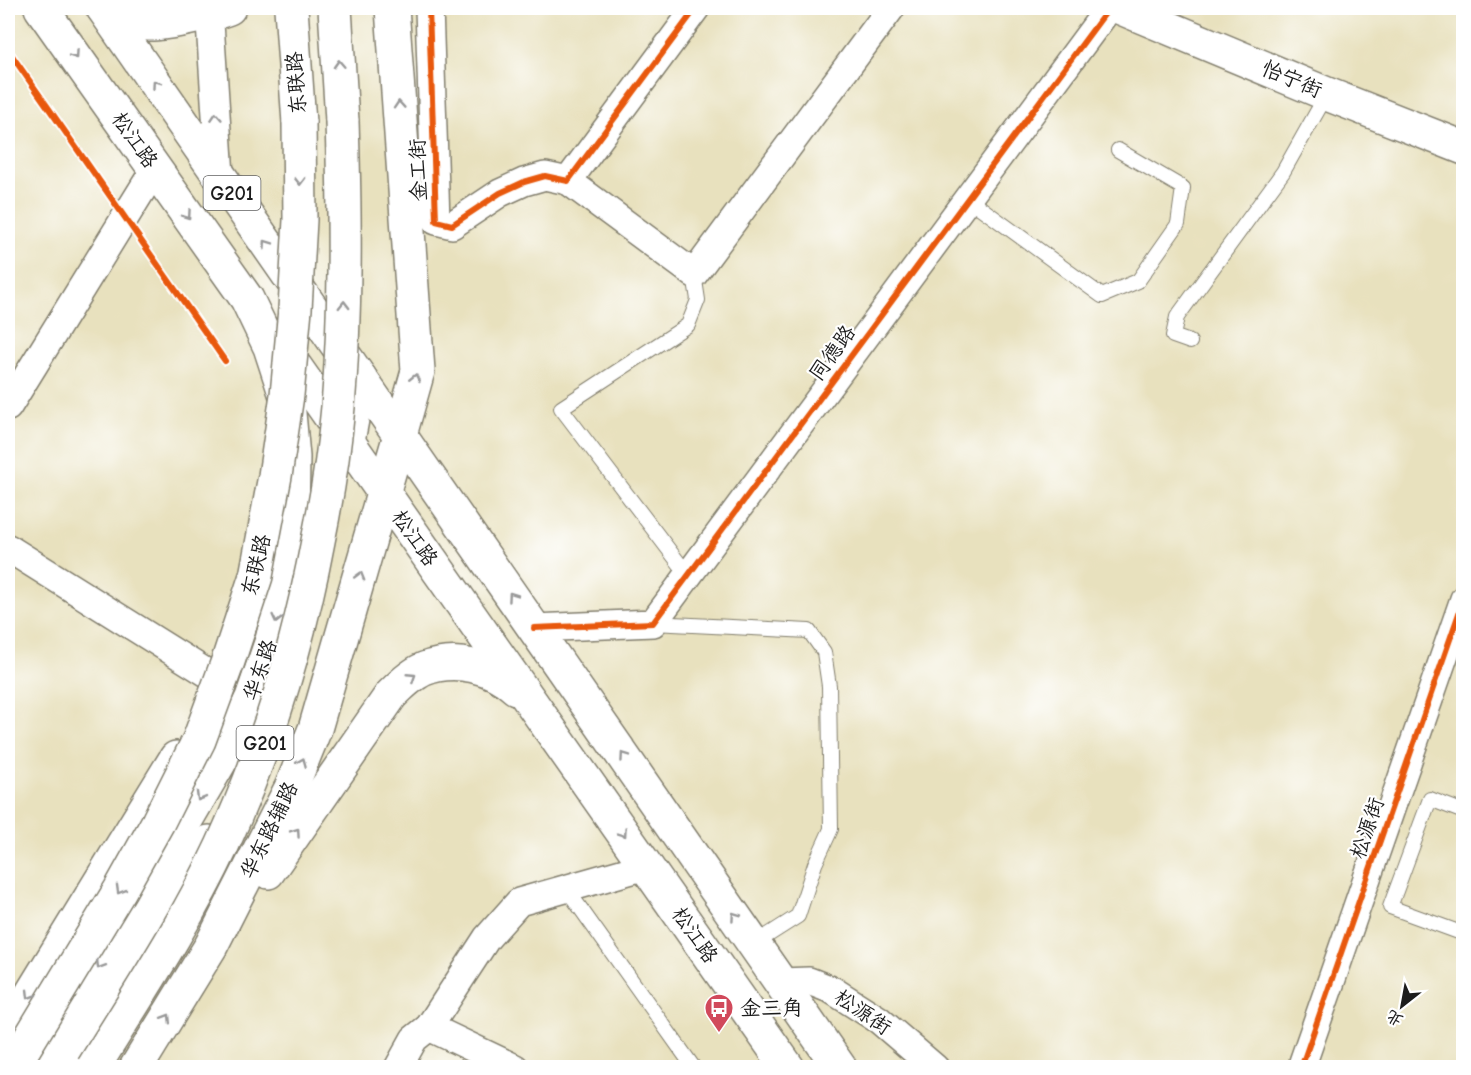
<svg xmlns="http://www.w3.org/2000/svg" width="1471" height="1075" font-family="'Comic Neue','LXGW WenKai TC',sans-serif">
<rect width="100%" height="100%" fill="#fff"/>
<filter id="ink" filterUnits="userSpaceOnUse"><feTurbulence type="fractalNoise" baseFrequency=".0167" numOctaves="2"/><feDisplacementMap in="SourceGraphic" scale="12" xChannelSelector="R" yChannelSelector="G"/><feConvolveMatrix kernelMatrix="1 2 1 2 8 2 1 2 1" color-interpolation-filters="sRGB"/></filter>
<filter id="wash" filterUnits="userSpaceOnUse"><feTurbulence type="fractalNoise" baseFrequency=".008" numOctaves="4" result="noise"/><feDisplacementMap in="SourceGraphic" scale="24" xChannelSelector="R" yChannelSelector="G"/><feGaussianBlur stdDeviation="1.35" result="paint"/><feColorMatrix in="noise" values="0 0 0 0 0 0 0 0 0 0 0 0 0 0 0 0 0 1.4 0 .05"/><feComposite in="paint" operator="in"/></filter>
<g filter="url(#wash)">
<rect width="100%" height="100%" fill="#e8e1be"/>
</g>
<g filter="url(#ink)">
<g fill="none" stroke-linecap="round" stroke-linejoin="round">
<g stroke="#827e6d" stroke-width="16">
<g id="service">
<polyline points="967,198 1102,296 1138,281 1178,224 1183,188 1118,150"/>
<polyline points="1190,342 1173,336 1177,317 1283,172 1327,94"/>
<polyline points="688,575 561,408 688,325 698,300 694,274"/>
<polyline points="653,623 809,631 824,652 829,686 831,829 815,864 798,916 754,944"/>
<polyline points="1464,812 1430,799 1390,907 1464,934"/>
<polyline points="566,888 694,1068"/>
</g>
</g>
<g stroke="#827e6d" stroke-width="30">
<g id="minor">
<polyline points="209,8 220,176"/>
<polyline points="429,8 436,221 452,225 500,193 524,182 545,176 568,181 696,8"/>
<polyline points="568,181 694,274 891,8"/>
<polyline points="8,407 155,169"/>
<polyline points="8,548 223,683"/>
<polyline points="534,628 653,623 1109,8"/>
<polyline points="781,982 809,981 832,990 879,1020 935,1068"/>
<polyline points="429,1027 515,1068"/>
<polyline points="398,1068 414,1039 429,1027 487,938 519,902 646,866"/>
<polyline points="1301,1068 1464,599"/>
</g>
</g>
<g stroke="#827e6d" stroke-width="36">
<polyline id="tertiary" points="1121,8 1327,94 1464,148"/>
</g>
<g stroke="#827e6d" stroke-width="36">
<g id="primary">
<polyline points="280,345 788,1068"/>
<polyline points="360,378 840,1068"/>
<path d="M268 872 391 695C401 685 411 675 424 669 455 657 492 666 516 688"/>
<polyline points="8,1032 176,758"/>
<polyline points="136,1068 211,946 291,788 315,729 400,435"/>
</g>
</g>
<g stroke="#827e6d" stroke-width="36">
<g id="trunk">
<polyline points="103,8 360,378 346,451"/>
<path d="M103 8C118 14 132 22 149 24 160 25 219 13 229 8"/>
<polyline points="291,8 299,123"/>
<polyline points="335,8 342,121"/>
<polyline points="392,8 418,371 400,435"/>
<polyline points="38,1068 139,901 225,753 252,698 272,640 285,585 292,527 293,457 288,402 270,347 247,299 41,8"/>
<polyline points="73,1068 209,842"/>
</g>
</g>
<use href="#service" stroke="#fff" stroke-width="14"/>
<use href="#minor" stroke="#fff" stroke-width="27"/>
<use href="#tertiary" stroke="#fff" stroke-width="33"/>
<use href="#primary" stroke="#fff" stroke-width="33"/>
<use href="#trunk" stroke="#fff" stroke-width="33"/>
<g stroke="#827e6d" stroke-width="36" stroke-linecap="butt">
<g id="trunk-bridge">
<polyline points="12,1068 120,890 158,822 199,740 228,661 256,576 275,476 287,395 295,309 300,220 299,123"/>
<path d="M93 1068C138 995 186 923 222 846 267 748 298 647 318 541 327 497 334 452 338 407 346 312 345 217 342 121"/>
</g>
</g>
<use href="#trunk-bridge" stroke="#fff" stroke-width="33"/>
<g stroke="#fff" stroke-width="10">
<g id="cycleway">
<polyline points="429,8 436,221 452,225 500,193 524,182 545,176 568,181 696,8"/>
<polyline points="8,50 225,361"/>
<polyline points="534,628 653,623 1109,8"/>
<polyline points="1301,1068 1464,599"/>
</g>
</g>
<use href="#cycleway" stroke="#e8590c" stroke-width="6"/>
</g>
<defs><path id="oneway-chevron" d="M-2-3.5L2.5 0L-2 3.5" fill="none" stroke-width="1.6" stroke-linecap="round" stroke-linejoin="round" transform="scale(1.5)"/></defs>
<g stroke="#999">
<use href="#oneway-chevron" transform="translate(75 55) rotate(55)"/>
<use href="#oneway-chevron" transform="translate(339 64) rotate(-93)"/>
<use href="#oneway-chevron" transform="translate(156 84) rotate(-125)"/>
<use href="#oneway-chevron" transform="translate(399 105) rotate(-94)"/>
<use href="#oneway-chevron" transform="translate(216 117) rotate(-94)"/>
<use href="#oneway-chevron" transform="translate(300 181) rotate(89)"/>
<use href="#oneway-chevron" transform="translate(187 215) rotate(55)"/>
<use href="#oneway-chevron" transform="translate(267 244) rotate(-125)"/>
<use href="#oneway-chevron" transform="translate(344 305) rotate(-89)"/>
<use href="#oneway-chevron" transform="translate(415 378) rotate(-77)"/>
<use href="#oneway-chevron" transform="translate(360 576) rotate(-74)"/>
<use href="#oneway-chevron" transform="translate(512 596) rotate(-125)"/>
<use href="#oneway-chevron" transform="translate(277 619) rotate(103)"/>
<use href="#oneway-chevron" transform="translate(412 677) rotate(-33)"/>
<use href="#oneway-chevron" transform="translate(624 756) rotate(-125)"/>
<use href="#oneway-chevron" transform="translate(302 762) rotate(-68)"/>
<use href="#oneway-chevron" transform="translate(200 797) rotate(120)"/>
<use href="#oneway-chevron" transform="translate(296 832) rotate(-55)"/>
<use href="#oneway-chevron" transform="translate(623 833) rotate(55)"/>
<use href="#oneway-chevron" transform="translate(120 890) rotate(120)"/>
<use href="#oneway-chevron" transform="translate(735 916) rotate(-125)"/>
<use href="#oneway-chevron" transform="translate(100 965) rotate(121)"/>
<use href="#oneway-chevron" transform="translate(30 995) rotate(121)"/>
<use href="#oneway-chevron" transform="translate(167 1018) rotate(-58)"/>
</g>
</g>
<defs>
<g id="bus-pin" transform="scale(1.5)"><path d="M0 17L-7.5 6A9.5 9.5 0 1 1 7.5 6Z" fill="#d1495b" stroke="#fff"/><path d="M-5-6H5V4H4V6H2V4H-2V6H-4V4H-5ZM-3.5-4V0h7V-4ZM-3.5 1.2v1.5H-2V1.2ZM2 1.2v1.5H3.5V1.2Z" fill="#fff"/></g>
</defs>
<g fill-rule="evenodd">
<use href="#bus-pin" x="719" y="1008"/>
</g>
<g text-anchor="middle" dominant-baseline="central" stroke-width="4.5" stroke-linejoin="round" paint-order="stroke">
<g fill="#fff" stroke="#606060" stroke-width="1.5">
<rect x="203.5" y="176" width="57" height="34" rx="4.5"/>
<rect x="236.5" y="726" width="57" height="34" rx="4.5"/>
</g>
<g font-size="20" font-weight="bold" fill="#1c1c1c">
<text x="232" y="193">G201</text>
<text x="265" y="743">G201</text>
</g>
<g font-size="21" fill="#1c1c1c" stroke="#fff">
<text transform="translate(1292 79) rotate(23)">怡宁街</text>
<text transform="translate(296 83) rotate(-94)">东联路</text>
<text transform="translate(135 140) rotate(55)">松江路</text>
<text transform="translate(418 170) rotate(-92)">金工街</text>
<text transform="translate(832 353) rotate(-54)">同德路</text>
<text transform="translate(415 538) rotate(55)">松江路</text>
<text transform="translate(256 565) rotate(-76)">东联路</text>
<text transform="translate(260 670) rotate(-71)">华东路</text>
<text transform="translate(1367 828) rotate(-71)">松源街</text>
<text transform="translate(269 830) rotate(-64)">华东路辅路</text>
<text transform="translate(695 935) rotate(55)">松江路</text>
<text transform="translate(863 1012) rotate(34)">松源街</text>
</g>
<g font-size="21" fill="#1c1c1c" stroke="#fff" text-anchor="start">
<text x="740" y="1008">金三角</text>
</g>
</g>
<rect width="1471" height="1075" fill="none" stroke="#fff" stroke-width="30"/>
<g transform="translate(1402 1006) rotate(211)" stroke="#ffffff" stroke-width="4.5" paint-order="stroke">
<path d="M0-4.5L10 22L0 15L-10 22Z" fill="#1c1c1c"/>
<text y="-9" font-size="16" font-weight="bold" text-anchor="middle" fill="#1c1c1c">北</text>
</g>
</svg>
